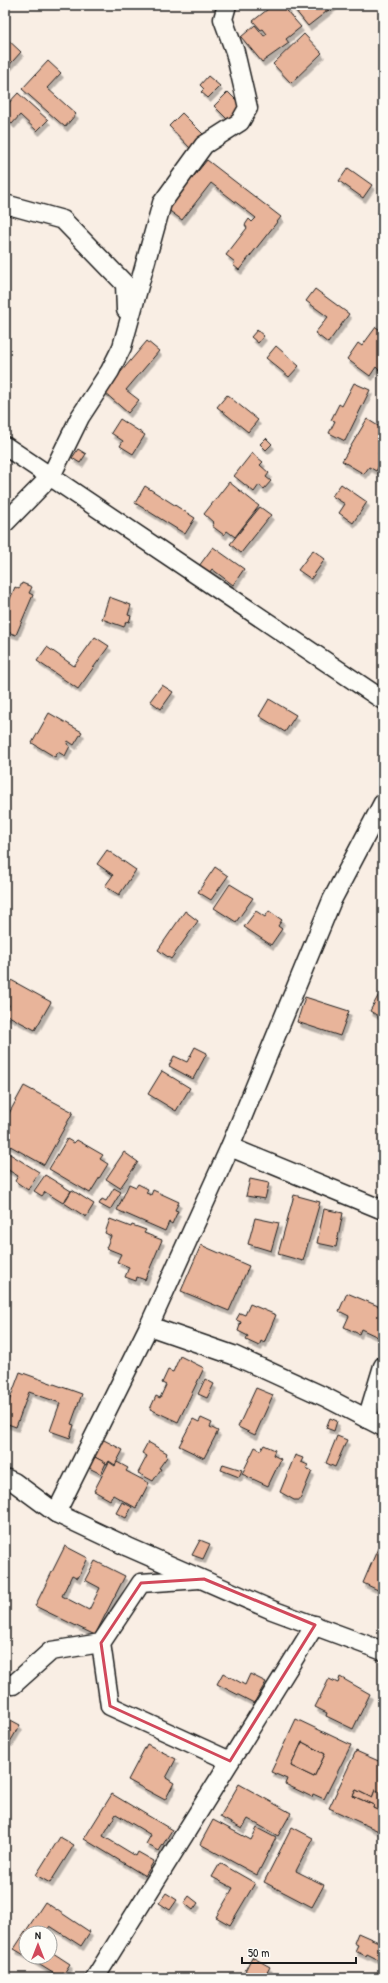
<svg xmlns="http://www.w3.org/2000/svg" width="388" height="1983" font-family="'Patrick Hand',sans-serif">
<defs>
<filter id="shadow"><feDropShadow dx="2.5" dy="4.5" stdDeviation="0" flood-color="#0004"/></filter>
</defs>
<rect width="100%" height="100%" fill="#f9eee4"/>
<filter id="ink" filterUnits="userSpaceOnUse"><feTurbulence type="fractalNoise" baseFrequency=".025" numOctaves="2"/><feDisplacementMap in="SourceGraphic" scale="8" xChannelSelector="R" yChannelSelector="G"/><feConvolveMatrix kernelMatrix="1 2 1 2 8 2 1 2 1" color-interpolation-filters="sRGB"/></filter>
<g filter="url(#ink)">
<g fill="#e8b49a" stroke="#1c1c1c" fill-rule="evenodd" filter="url(#shadow)">
<polygon points="265,5 286,5 289,9 287,11 301,27 286,39 289,43 262,62 241,37 255,25 264,36 267,34 263,29 261,30 253,21 268,9"/>
<polygon points="291,5 335,5 308,26"/>
<polygon points="304,34 322,53 291,83 273,64"/>
<polygon points="5,37 21,52 5,70"/>
<polygon points="48,61 61,73 47,88 76,114 65,127 22,89"/>
<polygon points="208,76 220,86 208,98 201,92 204,89 200,85"/>
<polygon points="228,92 243,107 229,121 214,106"/>
<polygon points="18,93 48,120 37,131 20,115 12,124 5,117 5,107"/>
<polygon points="182,113 204,135 190,148 169,126"/>
<polygon points="207,160 281,217 239,270 233,265 235,262 226,255 247,228 245,225 249,219 252,222 256,218 211,183 182,220 167,209"/>
<polygon points="348,168 372,185 363,198 339,181"/>
<polygon points="315,289 349,314 328,343 315,333 328,317 306,301"/>
<polygon points="376,327 383,332 383,368 380,371 376,367 370,376 347,359 358,343 362,346"/>
<polygon points="257,330 264,336 258,343 251,337"/>
<polygon points="147,341 159,351 126,390 139,400 128,413 104,392"/>
<polygon points="276,346 299,366 289,377 266,358"/>
<polygon points="354,383 370,390 345,441 329,433 335,421 331,420 339,404 342,406"/>
<polygon points="227,395 258,420 248,432 217,407"/>
<polygon points="120,419 145,435 133,454 120,446 123,441 111,433"/>
<polygon points="367,419 383,429 383,445 378,454 383,459 376,471 369,467 364,474 342,461"/>
<polygon points="266,438 272,444 266,450 260,444"/>
<polygon points="78,449 86,454 80,463 72,458"/>
<polygon points="252,453 263,462 260,465 269,473 266,477 271,481 264,489 259,485 254,492 234,476"/>
<polygon points="229,482 259,506 235,537 227,531 224,535 212,526 214,523 204,514"/>
<polygon points="341,484 367,502 353,523 339,513 345,504 332,496"/>
<polygon points="145,486 195,518 185,534 135,503"/>
<polygon points="260,507 271,515 241,553 230,544"/>
<polygon points="213,547 244,569 233,585 212,569 209,573 199,566"/>
<polygon points="313,550 325,559 311,579 298,570"/>
<polygon points="22,583 32,587 29,593 33,595 16,635 5,631 5,611 15,587 19,589"/>
<polygon points="109,597 131,605 128,615 131,616 129,622 126,621 124,627 102,619"/>
<polygon points="95,637 109,646 78,689 37,661 47,647 74,666"/>
<polygon points="162,685 173,692 161,709 150,701"/>
<polygon points="269,699 296,715 285,732 259,716"/>
<polygon points="49,713 82,732 74,745 68,741 67,744 70,746 65,756 58,752 55,757 32,743"/>
<polygon points="107,850 136,870 119,895 105,886 113,875 97,864"/>
<polygon points="215,867 228,876 211,900 198,892"/>
<polygon points="230,884 253,898 236,922 214,908"/>
<polygon points="185,911 198,921 171,959 158,950"/>
<polygon points="256,911 265,917 269,911 282,920 278,926 282,929 271,945 244,927"/>
<polygon points="11,980 51,1002 35,1030 5,1014 9,1005 5,1002 5,991"/>
<polygon points="383,987 383,1019 370,1011"/>
<polygon points="305,997 349,1011 340,1036 297,1022"/>
<polygon points="195,1047 207,1053 193,1079 169,1066 174,1056 187,1062"/>
<polygon points="162,1071 190,1088 176,1111 148,1094"/>
<polygon points="24,1086 73,1112 44,1165 5,1143 5,1116 7,1117"/>
<polygon points="67,1139 74,1143 77,1140 103,1155 100,1159 108,1164 90,1193 49,1169"/>
<polygon points="5,1151 39,1172 28,1190 15,1181 18,1176 5,1168"/>
<polygon points="124,1152 138,1162 120,1188 106,1179"/>
<polygon points="45,1175 71,1191 63,1203 45,1192 42,1196 34,1191"/>
<polygon points="250,1179 269,1183 265,1199 246,1196"/>
<polygon points="129,1184 136,1187 138,1184 148,1189 146,1193 151,1195 153,1190 179,1202 175,1210 178,1211 172,1224 169,1222 165,1231 117,1210"/>
<polygon points="114,1188 121,1192 110,1210 99,1204 102,1199 106,1201"/>
<polygon points="72,1190 94,1204 86,1217 64,1203"/>
<polygon points="294,1195 320,1202 303,1261 278,1254"/>
<polygon points="324,1209 343,1213 336,1247 317,1243"/>
<polygon points="255,1218 279,1223 271,1251 248,1244"/>
<polygon points="110,1219 131,1227 132,1225 146,1230 144,1233 162,1240 145,1280 137,1277 136,1281 125,1277 129,1267 117,1262 121,1254 106,1248 111,1236 105,1233"/>
<polygon points="201,1245 249,1266 229,1311 181,1291"/>
<polygon points="347,1293 383,1308 383,1325 378,1337 361,1329 359,1334 344,1327 349,1316 339,1311"/>
<polygon points="250,1304 276,1315 264,1343 261,1341 259,1346 246,1340 248,1336 238,1331 241,1322 236,1320 240,1313 245,1315"/>
<polygon points="180,1356 204,1368 178,1422 150,1409 156,1396 160,1398 166,1385 162,1383 168,1370 173,1372"/>
<polygon points="20,1372 82,1394 71,1424 74,1425 70,1438 50,1431 60,1403 29,1392 16,1427 5,1423 5,1412"/>
<polygon points="205,1379 214,1384 207,1398 198,1394"/>
<polygon points="256,1388 273,1395 255,1435 238,1427"/>
<polygon points="201,1418 212,1423 210,1427 218,1431 204,1458 179,1446 193,1419 199,1422"/>
<polygon points="330,1418 337,1421 334,1431 326,1428"/>
<polygon points="337,1436 347,1440 335,1467 326,1463"/>
<polygon points="102,1439 123,1450 115,1465 109,1461 107,1464 93,1456"/>
<polygon points="148,1442 167,1453 166,1456 167,1457 159,1468 161,1469 153,1481 138,1473 147,1456 142,1453"/>
<polygon points="264,1445 275,1450 273,1455 281,1459 268,1486 242,1474 255,1447 261,1450"/>
<polygon points="295,1455 303,1458 301,1462 308,1465 306,1468 312,1471 300,1500 294,1500 280,1492"/>
<polygon points="93,1456 106,1463 101,1474 87,1467"/>
<polygon points="109,1462 115,1466 117,1462 128,1468 126,1471 149,1483 136,1508 113,1495 110,1500 94,1491"/>
<polygon points="223,1464 242,1470 239,1477 221,1470"/>
<polygon points="122,1502 132,1507 126,1518 116,1513"/>
<polygon points="200,1540 210,1544 203,1559 192,1555"/>
<polygon points="65,1546 88,1558 78,1578 72,1575 62,1596 89,1610 100,1588 85,1580 95,1561 125,1576 95,1635 35,1606"/>
<polygon points="378,1548 383,1550 383,1589 379,1588 378,1590 363,1583"/>
<polygon points="223,1673 245,1685 250,1674 266,1682 254,1703 217,1684"/>
<polygon points="340,1677 370,1694 353,1729 326,1716 327,1713 315,1707 329,1679 338,1683"/>
<polygon points="5,1717 20,1725 10,1742 5,1740"/>
<path d="M296 1719 351 1745 324 1799 313 1794 312 1797 285 1784 287 1779 271 1772ZM302 1742 325 1754 314 1777 291 1766Z"/>
<polygon points="302,1742 325,1754 314,1777 291,1766"/>
<polygon points="147,1744 176,1759 166,1778 174,1783 165,1800 128,1780"/>
<polygon points="356,1751 383,1763 383,1794 375,1790 372,1798 356,1790 353,1796 374,1805 373,1808 382,1812 383,1809 383,1833 329,1808"/>
<polygon points="239,1784 291,1813 278,1836 248,1819 242,1829 220,1817"/>
<polygon points="356,1790 372,1798 375,1790 383,1794 382,1812 373,1808 374,1805 353,1796"/>
<polygon points="112,1794 172,1830 159,1851 146,1844 151,1835 116,1814 103,1836 136,1856 138,1852 154,1861 145,1876 84,1839"/>
<polygon points="213,1820 251,1840 257,1828 276,1838 257,1875 200,1844"/>
<polygon points="292,1827 313,1838 296,1871 324,1885 312,1907 264,1882"/>
<polygon points="60,1837 74,1845 50,1883 36,1875"/>
<polygon points="220,1863 255,1883 230,1925 216,1917 233,1888 212,1877"/>
<polygon points="166,1893 177,1900 170,1910 159,1903"/>
<polygon points="189,1896 198,1903 193,1910 184,1903"/>
<polygon points="45,1902 90,1932 81,1946 50,1926 45,1933 26,1933 26,1956 14,1949"/>
<polygon points="358,1933 383,1944 383,1962 367,1954 366,1956 355,1951 358,1945 354,1943"/>
<polygon points="50,1951 70,1964 61,1978 27,1957 50,1957"/>
<polygon points="252,1957 270,1967 264,1978 258,1978 245,1971"/>
</g>
<g fill="none" stroke-linecap="round" stroke-linejoin="round">
<g stroke="#1c1c1c" stroke-width="21">
<g id="minor">
<polyline points="5,204 63,220 125,284 126,310"/>
<polyline points="5,446 383,700"/>
<polyline points="5,523 51,476 80,417 110,371 122,347 162,203 204,145 240,122 248,108 235,52 223,19 227,5"/>
<polyline points="230,1147 383,1210"/>
<polyline points="149,1326 233,1355 325,1397 383,1427"/>
<polyline points="367,1419 383,1366"/>
<polyline points="5,1478 14,1482 56,1513 128,1547 272,1610 383,1651"/>
<polyline points="56,1513 149,1326 230,1147 332,900 383,803"/>
<polyline points="101,1643 110,1706 230,1761"/>
<polyline points="5,1683 13,1685 51,1651 101,1643 141,1583 200,1579"/>
<polyline points="95,1978 315,1625"/>
</g>
</g>
<use href="#minor" stroke="#fdfcf7" stroke-width="18"/>
</g>
</g>
<path fill="none" stroke="#d1495b" stroke-width="3" stroke-linejoin="round" d="M204 1579 315 1625 230 1761 110 1706 101 1643 141 1583Z"/>
<rect width="388" height="1983" fill="none" stroke="#fdfcf7" stroke-width="20"/>
<rect x="10" y="10" width="368" height="1963" fill="none" stroke="#1c1c1c" stroke-width="1.5" filter="url(#ink)"/>
<g transform="translate(38 1945)"><circle r="19" fill="#fdfcf7" stroke="#a3a29f"/>
<path d="M0-3L7 15L0 10L-7 15Z" fill="#d1495b"/>
<text y="-6" font-size="11" font-weight="bold" text-anchor="middle" fill="#1c1c1c">N</text>
</g>
<path d="M242 1957v6h114v-6" fill="none" stroke="#1c1c1c" stroke-width="2"/>
<text x="248" y="1957" font-size="12" fill="#1c1c1c" stroke="#fdfcf7" stroke-width="3" paint-order="stroke">50 m</text>
</svg>
